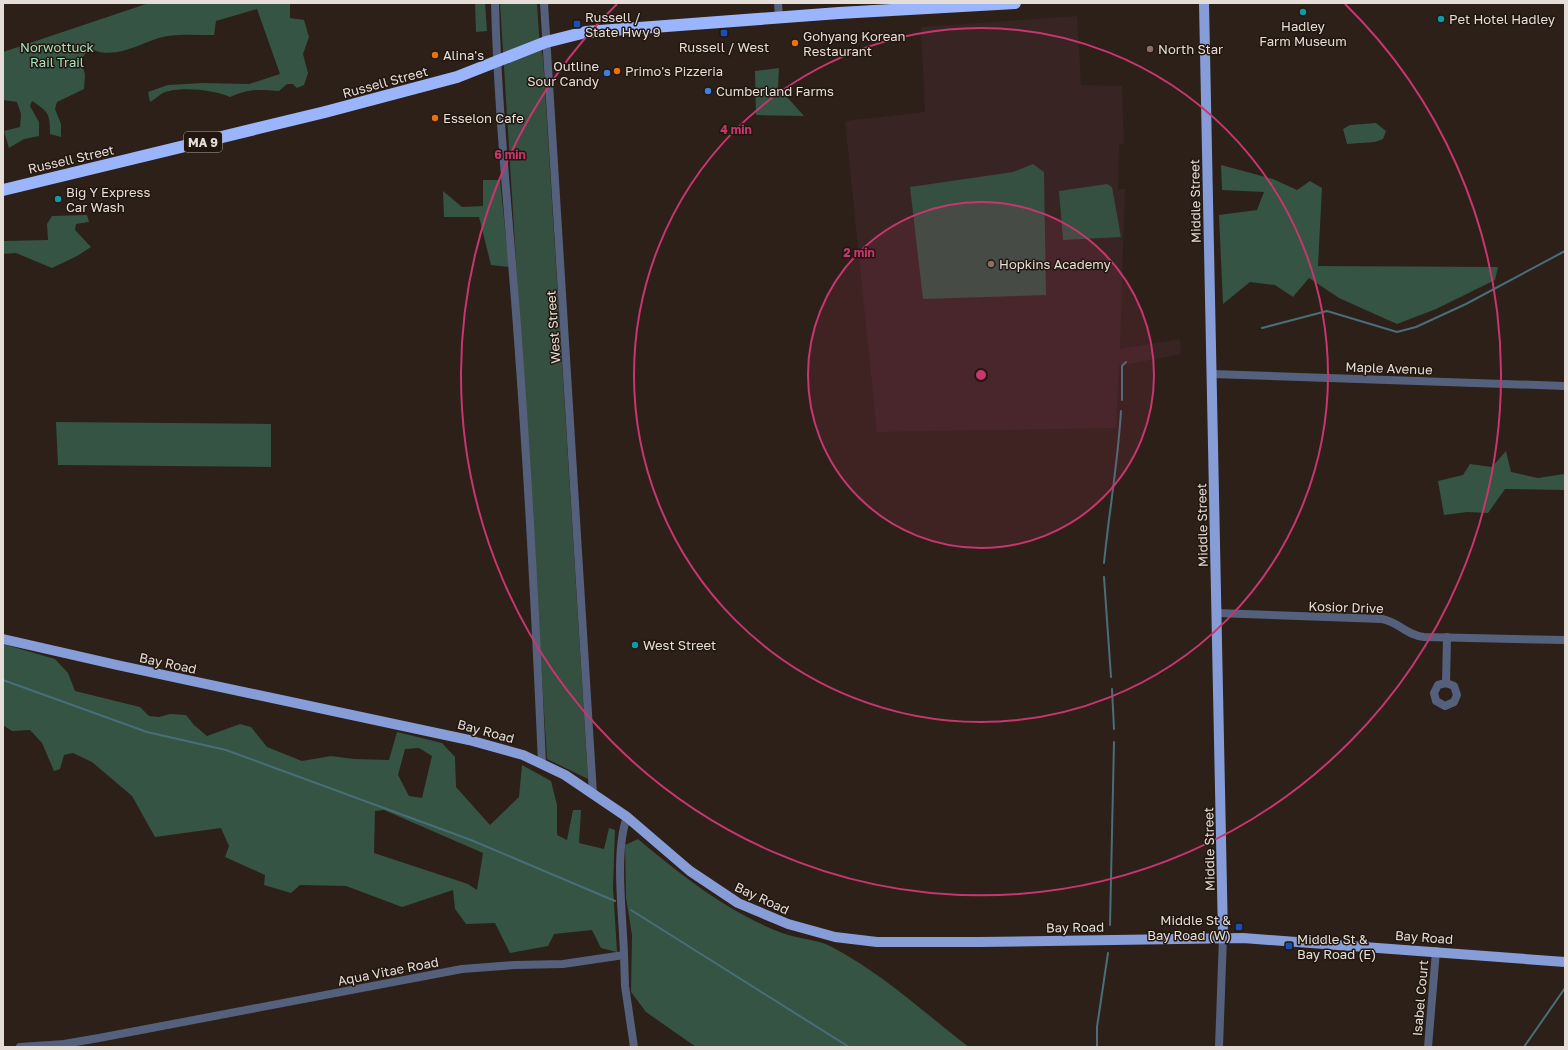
<svg xmlns="http://www.w3.org/2000/svg" width="1568" height="1050" font-family="'Golos Text',sans-serif">
<rect width="100%" height="100%" fill="#2c2018"/>
<polygon fill="#382423" points="1077,16 1081,85 1122,86 1124,144 1119,144 1118,189 1125,189 1120,349 1180,339 1181,354 1119,366 1116,428 877,432 845,121 925,112 921,27"/>
<g fill="#354f40">
<polygon points="500,3 537,3 539,35 543,58 588,779 547,759"/>
<polygon points="1033,164 1044,172 1046,295 923,299 910,187 1013,172"/>
<polygon points="1107,184 1112,187 1121,237 1063,240 1059,191"/>
</g>
<g fill="#355443" fill-rule="evenodd">
<path d="M149 3H290V18L304 20 309 37 303 54 308 73 304 85 297 88 293 84H287L279 91C259 89 249 89 230 97 214 90 180 86 163 93 159 95 154 100 150 102L148 92 168 85 203 83 249 84 280 74 257 9 216 21 214 35C199 35 182 34 167 36 142 41 119 60 93 50L86 53 81 59 85 75 84 89 57 102 55 109 61 124V137L50 134C50 114 49 112 32 101L30 106 39 122V136L24 139 9 148 4 131 20 127 21 114 17 102 3 100V52Z"/>
<polygon points="475,3 485,3 487,31 476,32"/>
<polygon points="779,68 778,87 804,116 756,115 755,71"/>
<polygon points="1376,123 1386,131 1383,139 1375,142 1347,144 1343,129 1350,125"/>
<polygon points="1221,165 1273,179 1297,190 1310,181 1322,188 1318,266 1498,267 1495,280 1436,309 1397,324 1339,298 1309,278 1293,297 1275,285 1250,282 1223,304 1219,215 1257,210 1264,192 1222,190"/>
<polygon points="483,180 500,180 509,267 491,265 479,217 444,217 443,191 462,207 483,206"/>
<polygon points="87,215 89,222 76,224 75,230 91,247 77,256 52,268 16,253 3,254 3,241 48,240 47,224 52,216"/>
<polygon points="56,422 271,424 271,467 58,465"/>
<polygon points="1506,451 1511,472 1538,478 1564,474 1565,490 1505,489 1488,513 1467,512 1444,515 1438,481 1463,475 1470,464 1492,467"/>
<path d="M3 644 55 659 68 673 75 691 140 707 149 716 159 717 170 714 186 715 194 725 207 736 240 724 251 727 267 747 302 761 331 756 354 759 389 760 397 732 442 743 455 757 456 787 490 825 519 797 522 765 551 781 557 805V835L567 840 573 810H581L579 843 604 849 609 828 615 830 613 887 617 952 601 948 592 930 554 934 548 946 510 953 495 923 466 924 455 909 453 890 402 907 346 886 300 885 291 893 264 885 265 875 225 857 229 846 221 828 155 837 132 796 92 762 73 753 64 755 60 769 54 771 42 743 30 730 12 731 3 725ZM419 748 432 756 422 798 409 796 398 775 405 749ZM384 810 483 853 477 890 468 884 374 853 375 811Z"/>
<path d="M638 839C682 876 728 912 782 933 798 939 817 939 832 947 882 973 924 1013 969 1047H696L646 1012 631 992 632 935 626 898 625 845Z"/>
</g>
<g fill="none" stroke-linecap="round" stroke-linejoin="round">
<g stroke="#486f79" stroke-width="2">
<polyline points="1262,328 1327,311 1397,332 1416,327 1466,304 1565,251"/>
<polyline points="1122,400 1122,366 1126,362"/>
<path d="M1104 563C1109 512 1118 462 1121 411"/>
<polyline points="1104,577 1111,677"/>
<polyline points="3,680 147,732 226,750 471,840 615,901"/>
<polyline points="1112,689 1114,729"/>
<polyline points="631,910 849,1047"/>
<polyline points="1110,925 1114,742"/>
<polyline points="1097,1047 1097,1027 1108,953"/>
<polyline points="1524,1047 1565,988"/>
</g>
<g stroke="#55607d" stroke-width="8">
<path d="M495 3C498 120 511 237 519 354 529 490 536 627 542 763"/>
<polyline points="544,3 593,794"/>
<polyline points="778,3 779,17"/>
<polyline points="1212,374 1565,386"/>
<path d="M1217 613 1382 619C1399 622 1406 635 1424 637L1565 640"/>
<polyline points="1446,683 1454,686 1457,695 1454,702 1445,706 1436,701 1434,693 1438,685 1446,683 1447,637"/>
<polyline points="624,955 625,986 634,1047"/>
<path d="M20 1047 64 1044 99 1038 462 969 515 965 563 964 624 955C623 916 614 852 627 817"/>
<polyline points="1219,1047 1223,937"/>
<polyline points="1428,1047 1436,951"/>
</g>
<g stroke="#869dd8" stroke-width="10">
<polyline points="1204,3 1223,937"/>
<polyline points="3,639 117,665 469,740 523,755 565,775 627,817 690,871 738,903 788,924 835,937 877,942 979,942 1243,938 1565,962"/>
</g>
<polyline stroke="#9ab5fc" stroke-width="12" points="3,190 325,112 457,77 546,42 586,32 839,13 1015,3"/>
</g>
<circle cx="981" cy="375" r="173" fill="#c7366e" fill-opacity=".12"/>
<g fill="none" stroke="#c7366e" stroke-width="2">
<circle cx="981" cy="375" r="173"/>
<circle cx="981" cy="375" r="347"/>
<path d="M1345 4A520 520 0 1 1 617 4"/>
</g>
<g fill="#0f9aa8" stroke="#22170f" stroke-width="1.5">
<circle cx="1303" cy="12" r="4"/>
<circle cx="1441" cy="19" r="4"/>
<circle cx="58" cy="199" r="4"/>
<circle cx="635" cy="645" r="4"/>
</g>
<g fill="#1a4fb4" stroke="#22170f" stroke-width="1.5">
<rect x="573" y="20" width="8" height="8" rx="2"/>
<rect x="720" y="29" width="8" height="8" rx="2"/>
<rect x="1235" y="923" width="8" height="8" rx="2"/>
<rect x="1285" y="942" width="8" height="8" rx="2"/>
</g>
<g fill="#e8710a" stroke="#22170f" stroke-width="1.5">
<circle cx="795" cy="43" r="4"/>
<circle cx="435" cy="55" r="4"/>
<circle cx="617" cy="71" r="4"/>
<circle cx="435" cy="118" r="4"/>
</g>
<g fill="#8d6e63" stroke="#22170f" stroke-width="1.5">
<circle cx="1150" cy="49" r="4"/>
<circle cx="991" cy="264" r="4"/>
</g>
<g fill="#3f7fe0" stroke="#22170f" stroke-width="1.5">
<circle cx="607" cy="73" r="4"/>
<circle cx="708" cy="91" r="4"/>
</g>
<g text-anchor="middle" dominant-baseline="central" stroke-width="3" stroke-linejoin="round" paint-order="stroke">
<rect fill="#22170f" stroke="#aaa29c" stroke-width="1" x="184" y="132" width="38" height="20" rx="3"/>
<g font-size="12" font-weight="bold" fill="#e5ddd8">
<text x="203" y="142">MA 9</text>
</g>
<g font-size="13" fill="#e5ddd8" stroke="#22170f" text-anchor="start">
<text x="585" y="17">Russell /<tspan x="585" dy="15">State Hwy 9</tspan></text>
<text x="1449" y="19">Pet Hotel Hadley</text>
<text x="1303" y="26" text-anchor="middle">Hadley<tspan x="1303" dy="15">Farm Museum</tspan></text>
<text x="803" y="36">Gohyang Korean<tspan x="803" dy="15">Restaurant</tspan></text>
<text x="724" y="47" text-anchor="middle">Russell / West</text>
<text x="1158" y="49">North Star</text>
<text x="443" y="55">Alina's</text>
<text x="599" y="66" text-anchor="end">Outline<tspan x="599" dy="15">Sour Candy</tspan></text>
<text x="625" y="71">Primo's Pizzeria</text>
<text x="716" y="91">Cumberland Farms</text>
<text x="443" y="118">Esselon Cafe</text>
<text x="66" y="192">Big Y Express<tspan x="66" dy="15">Car Wash</tspan></text>
<text x="999" y="264">Hopkins Academy</text>
<text x="643" y="645">West Street</text>
<text x="1231" y="920" text-anchor="end">Middle St &amp;<tspan x="1231" dy="15">Bay Road (W)</tspan></text>
<text x="1297" y="939">Middle St &amp;<tspan x="1297" dy="15">Bay Road (E)</tspan></text>
</g>
<g font-size="13" fill="#a5e0bf" stroke="#22170f">
<text x="57" y="47">Norwottuck<tspan x="57" dy="15">Rail Trail</tspan></text>
</g>
<g font-size="13" fill="#e5ddd8" stroke="#22170f">
<text transform="translate(385 82) rotate(-15)">Russell Street</text>
<text transform="translate(71 159) rotate(-13)">Russell Street</text>
<text transform="translate(1195 201) rotate(-91)">Middle Street</text>
<text transform="translate(553 327) rotate(-94)">West Street</text>
<text transform="translate(1389 368) rotate(2)">Maple Avenue</text>
<text transform="translate(1202 525) rotate(-91)">Middle Street</text>
<text transform="translate(1346 607) rotate(2)">Kosior Drive</text>
<text transform="translate(168 663) rotate(12)">Bay Road</text>
<text transform="translate(486 731) rotate(15)">Bay Road</text>
<text transform="translate(1209 849) rotate(-91)">Middle Street</text>
<text transform="translate(762 898) rotate(25)">Bay Road</text>
<text transform="translate(1075 927) rotate(-1)">Bay Road</text>
<text transform="translate(1424 937) rotate(4)">Bay Road</text>
<text transform="translate(388 971) rotate(-11)">Aqua Vitae Road</text>
<text transform="translate(1420 998) rotate(-85)">Isabel Court</text>
</g>
</g>
<circle cx="981" cy="375" r="6" fill="#c7366e" stroke="#22170f" stroke-width="2"/>
<g font-size="12" text-anchor="middle" font-weight="bold" fill="#c7366e" stroke="#22170f" stroke-width="3" stroke-linejoin="round" paint-order="stroke">
<text x="736" y="134">4 min</text>
<text x="510" y="159">6 min</text>
<text x="859" y="257">2 min</text>
</g>
<rect width="1568" height="1050" fill="none" stroke="#e5ddd8" stroke-width="8"/>
</svg>
